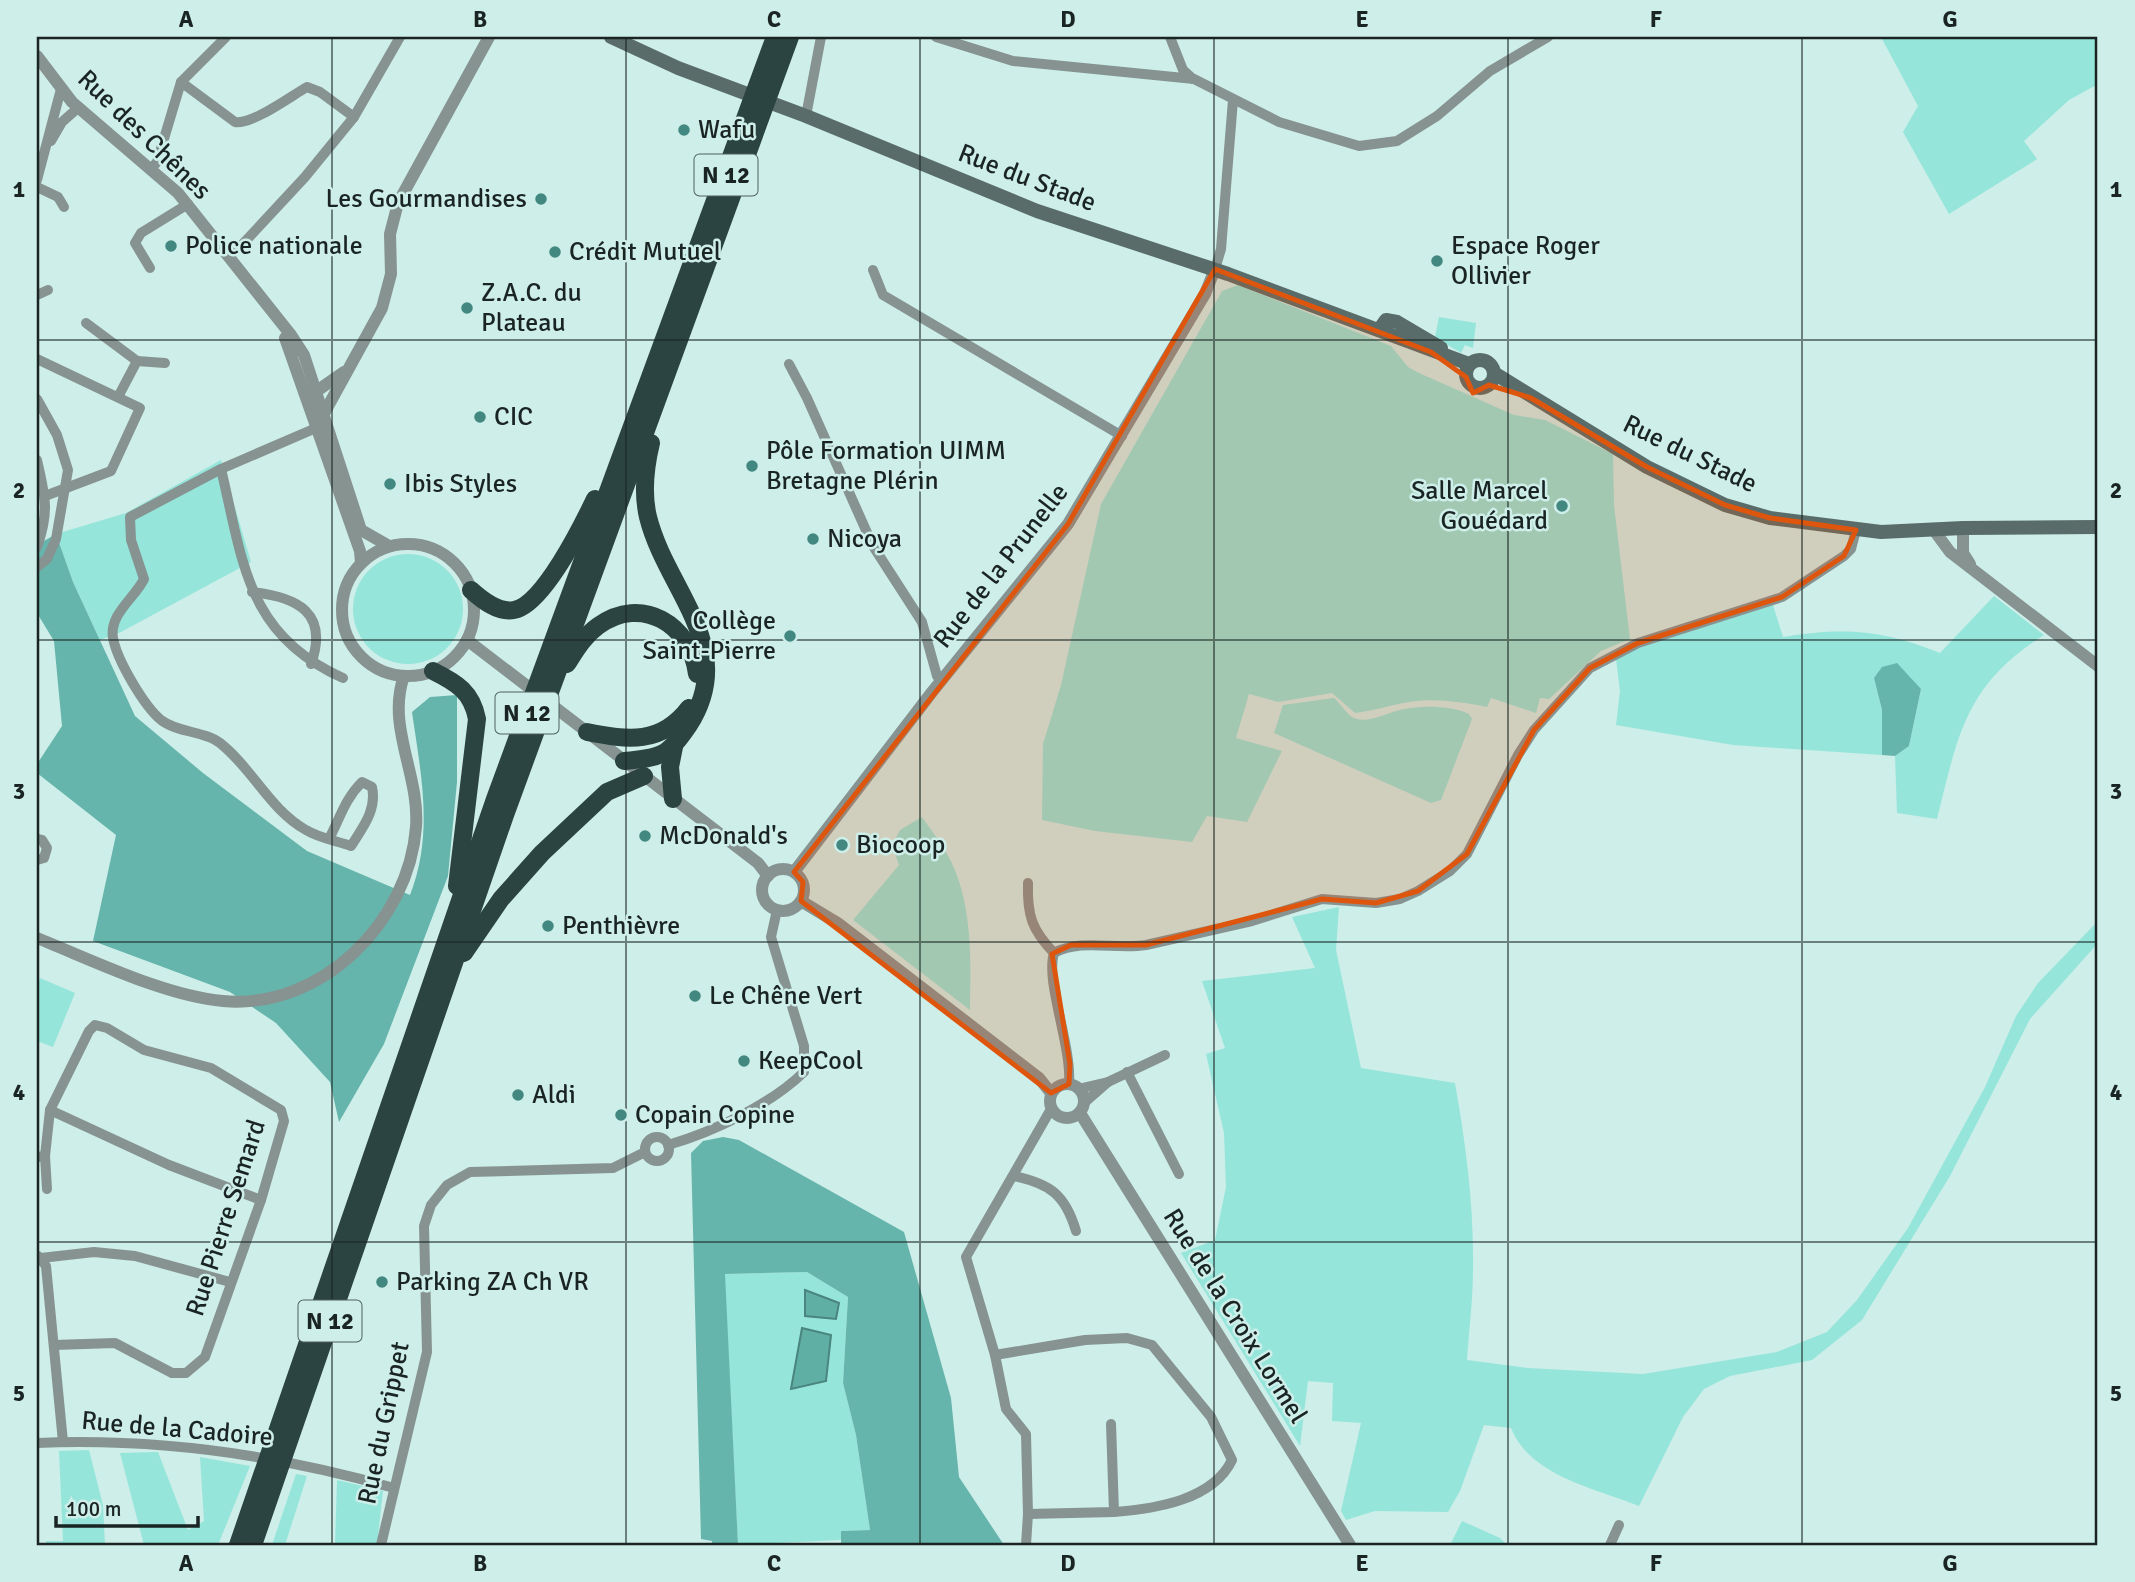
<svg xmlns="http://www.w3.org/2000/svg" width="2135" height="1582" font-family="Signika,sans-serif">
<rect width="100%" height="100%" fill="#ceeee9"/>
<g fill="#95e5db">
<polygon points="1881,37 2098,37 2098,84 2069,100 2024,141 2037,159 1949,214 1903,132 1918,106"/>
<path d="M1238 285 1391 346 1408 367 1419 373 1514 415 1545 420 1613 454 1614 505 1630 639 1601 651 1549 699 1540 698 1536 713 1491 698 1487 707C1461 702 1435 698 1409 702 1390 705 1374 711 1355 713L1332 693 1278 702 1249 694 1236 738 1282 751 1247 822 1207 816 1192 842 1095 831 1042 820 1043 744 1061 685 1101 504 1222 291Z"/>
<polygon points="1439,317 1476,323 1473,348 1465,345 1461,353 1435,337"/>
<polygon points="221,460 251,562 121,632 100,640 73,582 56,534 126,513"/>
<circle cx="408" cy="609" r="55"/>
<path d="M1994 596 2044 635C1965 685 1958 735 1937 819L1897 813 1895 756 1909 746 1921 689 1874 678 1882 710V755L1733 745 1616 725 1620 691 1616 659 1632 650 1773 605 1783 637C1845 627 1882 630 1940 653Z"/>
<path d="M1334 698C1340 703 1346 713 1352 717 1366 725 1386 713 1400 710 1418 705 1452 705 1469 714L1472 719 1441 800 1431 803 1274 733 1283 705Z"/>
<path d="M922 817C930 829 940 841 947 854 973 899 971 960 970 1010L853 920 899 865 892 845 900 830Z"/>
<path d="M1339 907 1336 950 1361 1068 1455 1083C1466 1145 1474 1206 1473 1269 1473 1299 1469 1330 1467 1360L1527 1368 1643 1374 1777 1352 1827 1332 1857 1300 1908 1228 1985 1087 2016 1016 2038 983 2098 921V943L2030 1019 1950 1176 1862 1320 1812 1360 1730 1376 1704 1389 1683 1417 1639 1506C1595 1488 1530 1476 1511 1428L1484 1425 1460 1491 1448 1512 1375 1511 1346 1520 1341 1511 1361 1423 1332 1421 1333 1383 1308 1381 1300 1446 1181 1253 1215 1240 1226 1187 1224 1133 1206 1054 1225 1048 1202 981 1315 968 1292 917Z"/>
<polygon points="40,978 75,993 53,1047 37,1041 37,986"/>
<polygon points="807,1272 848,1297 843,1383 856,1435 870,1530 841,1531 841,1540 738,1545 724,1274"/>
<polygon points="89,1450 103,1505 105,1545 46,1545 46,1541 63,1541 59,1451"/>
<polygon points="158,1452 188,1530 204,1521 200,1457 250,1466 218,1545 144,1545 120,1453"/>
<polygon points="296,1474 307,1476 285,1545 272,1545"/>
<polygon points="337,1480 383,1491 377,1545 335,1545"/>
<polygon points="1462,1521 1500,1538 1507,1545 1450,1545"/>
</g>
<g fill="#66b5ac">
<path d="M56 534 73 582 135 716 203 773 307 851 410 895C434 833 421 775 412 712L430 697 457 695V782L448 876 384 1044 339 1122 330 1082 276 1023 230 992 93 941 116 835 37 773V764L62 726 54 641 37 613V545Z"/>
<polygon points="1897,663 1921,689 1909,746 1895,756 1882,755 1882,710 1874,678 1882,667"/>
<polygon points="723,1137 739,1140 904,1232 951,1398 959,1477 1004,1545 841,1545 841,1531 870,1530 856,1435 843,1383 848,1297 807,1272 725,1274 738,1545 712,1545 712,1541 701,1539 691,1153 703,1141"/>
</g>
<g fill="#5fafa5" stroke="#4a857e" stroke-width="2">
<polygon points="805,1290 839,1303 836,1319 805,1316"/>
<polygon points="802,1328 831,1335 826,1381 791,1389"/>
</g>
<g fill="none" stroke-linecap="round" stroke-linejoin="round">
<g stroke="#869391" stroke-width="10">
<polyline points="936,37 1013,61 1194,79 1279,122 1359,146 1397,141 1437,116 1490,71 1548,37"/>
<polyline points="1170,37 1183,70 1193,79"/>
<path d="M181 82 235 122C252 125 291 96 307 87L320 92 354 117"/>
<polyline points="806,116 821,37"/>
<polyline points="51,141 62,122 79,107"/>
<polyline points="151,169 157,162 181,82 226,37"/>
<polyline points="37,180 61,89"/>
<polyline points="37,187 58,197 64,207"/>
<polyline points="227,254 240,247 305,177 354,117 400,37"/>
<polyline points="150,268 135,243 141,233 188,204"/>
<polyline points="1215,269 1221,249 1233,100"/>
<polyline points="873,270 883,295 1122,436"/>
<polyline points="37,295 48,290"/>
<polyline points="86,323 137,361"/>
<polyline points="37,359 140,408 111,471 45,496"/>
<polyline points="789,364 807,398 873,546 922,622 937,676 941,680"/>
<polyline points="118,397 137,361 165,363"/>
<polyline points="37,399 57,435 68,470 56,539 47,559 37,567"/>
<path d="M316 428 221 469 130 517 131 540 144 579C135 598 109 614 113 638 117 660 144 706 161 720 178 733 205 731 220 743 252 768 270 810 306 830 319 838 337 841 351 846 363 827 377 810 372 787L362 782C345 799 340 818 329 839"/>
<path d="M37 460C45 496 50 511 37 547"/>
<path d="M221 469C243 561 246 635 343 678"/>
<path d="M252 592C298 597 329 613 311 664"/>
<polyline points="37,839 42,840 47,848 44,858 37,860"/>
<path d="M1028 883C1027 916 1032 930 1054 953"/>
<polyline points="1127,1072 1179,1174"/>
<polyline points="1108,1082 1165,1055"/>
<path d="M1069 1084C1072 1046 1045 981 1054 953 1082 938 1115 950 1146 945L1252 921 1322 899 1376 903 1400 899 1418 891 1450 871 1467 854 1518 755 1534 730 1590 668 1638 643 1782 597 1844 556 1851 549 1856 530"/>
<polyline points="1078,1089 1108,1082 1084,1103"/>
<polyline points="50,1110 169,1165 261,1200"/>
<circle cx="657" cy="1149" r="12"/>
<path d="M668 1145C713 1132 770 1105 804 1072V1046L771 937 777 910"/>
<polyline points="45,1156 50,1110 89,1031 95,1025 107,1028 144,1050 211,1068 281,1110 284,1121 261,1200 205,1357 186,1373 172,1373 115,1343 54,1345"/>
<polyline points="37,1157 45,1156 47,1189"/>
<path d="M1014 1176C1050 1184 1065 1194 1076 1231"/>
<polyline points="38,1256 46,1266 63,1442"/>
<polyline points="41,1258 94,1252 135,1256 230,1282"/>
<path d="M995 1355 1085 1340 1127 1338 1152 1345 1211 1417 1232 1460C1213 1500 1155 1509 1114 1512"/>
<path d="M37 1443C157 1438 278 1455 394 1488"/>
<polyline points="1028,1514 1114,1512 1111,1424"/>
<polyline points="381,1545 427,1352 424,1226 431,1205 447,1185 470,1172 613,1168 645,1152"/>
<polyline points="1026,1545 1028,1514 1026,1434 1006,1409 995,1355 966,1257 1051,1109"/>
<polyline points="1610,1545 1619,1525"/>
</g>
<g stroke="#869391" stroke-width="12">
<polyline points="37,56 72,102 178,193 291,335 304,355 361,530 389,546"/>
<polyline points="285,338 360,551 361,563"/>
<polyline points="311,395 344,372"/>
<polyline points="316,428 382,308 391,274 390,234 398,203 489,37"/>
<polyline points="1963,528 1963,553 1970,564"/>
<polyline points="1933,529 1950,552 2098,666"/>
<circle cx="408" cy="610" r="66"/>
<polyline points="467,640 758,863 768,876"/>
<circle cx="783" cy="890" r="21"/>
<polyline points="794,872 932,692 1068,524 1205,294 1215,269"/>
<polyline points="801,901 839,924 1039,1078 1051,1093"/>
<path d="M37 938C92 960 165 996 223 1001 322 1010 409 921 416 827 420 775 386 726 404 676"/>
<circle cx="1067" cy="1101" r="17"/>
<polyline points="1080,1113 1350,1545"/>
</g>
<g stroke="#596c69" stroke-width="14">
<polyline points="611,37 678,68 806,116 1037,211 1228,274 1469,364"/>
<polyline points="1379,330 1386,320 1397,322 1441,348"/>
<circle cx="1480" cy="374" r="14"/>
<polyline points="1494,373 1647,467 1725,505 1770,518 1881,532 1963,528 2098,527"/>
</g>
<g stroke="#2c4441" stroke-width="18">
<path d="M471 590C482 600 498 613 514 610 543 605 582 526 595 499"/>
<path d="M567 664C576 650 584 636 598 626 642 594 691 625 697 674"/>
<path d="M433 671C457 683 472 692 477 719L457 886"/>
<path d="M587 732C628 740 661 745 689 708"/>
<path d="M624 761C661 758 668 756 689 725 739 647 666 590 648 517 642 492 645 468 651 443"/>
<polyline points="673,799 670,767 674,747"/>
<polyline points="464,953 501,899 542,853 607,792 644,776"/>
<polyline points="238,1545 495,799 775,37"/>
<polyline points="253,1545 505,815 790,37"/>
</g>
</g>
<path fill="#de560d" fill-opacity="0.2" stroke="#de560d" stroke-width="5" stroke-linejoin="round" d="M1215 269 1431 352 1466 377 1473 393 1489 385 1531 398 1647 467 1725 505 1770 518 1856 530 1844 556 1782 597 1638 643 1590 668 1534 730 1467 854 1418 891 1376 903 1322 899 1146 945H1071L1052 954 1070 1064 1069 1084 1051 1093 801 901 803 882 794 872 1068 524Z"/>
<path fill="none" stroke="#192423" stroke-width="2" stroke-opacity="0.55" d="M332 37V1545M626 37V1545M920 37V1545M1214 37V1545M1508 37V1545M1802 37V1545M37 340H2098M37 640H2098M37 942H2098M37 1242H2098"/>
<g fill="#428880" stroke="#ceeee9" stroke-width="2.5">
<circle cx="684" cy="130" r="7"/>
<circle cx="541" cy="199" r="7"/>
<circle cx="171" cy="246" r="7"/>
<circle cx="555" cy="252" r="7"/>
<circle cx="1437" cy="261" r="7"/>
<circle cx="467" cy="308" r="7"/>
<circle cx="480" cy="417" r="7"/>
<circle cx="752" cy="466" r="7"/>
<circle cx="390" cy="484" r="7"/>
<circle cx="1562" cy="506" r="7"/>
<circle cx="813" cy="539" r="7"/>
<circle cx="790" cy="636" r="7"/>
<circle cx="645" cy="836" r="7"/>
<circle cx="842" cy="845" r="7"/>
<circle cx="548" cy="926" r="7"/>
<circle cx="695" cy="996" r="7"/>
<circle cx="744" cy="1061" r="7"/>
<circle cx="518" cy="1095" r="7"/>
<circle cx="621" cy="1115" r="7"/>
<circle cx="382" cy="1282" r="7"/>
</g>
<g text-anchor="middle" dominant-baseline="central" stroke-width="5" stroke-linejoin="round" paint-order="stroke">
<g fill="#ceeee9" stroke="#4f615e" stroke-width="2">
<rect x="694.5" y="154.5" width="63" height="41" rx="5"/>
<rect x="495.5" y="692.5" width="63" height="41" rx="5"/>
<rect x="298.5" y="1300.5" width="63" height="41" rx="5"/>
</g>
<g font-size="24" font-weight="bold" fill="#192423">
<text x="726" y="175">N 12</text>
<text x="527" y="713">N 12</text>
<text x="330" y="1321">N 12</text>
</g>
<g font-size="26" fill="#192423" stroke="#ceeee9" text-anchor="start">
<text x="698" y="130">Wafu</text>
<text x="527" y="199" text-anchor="end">Les Gourmandises</text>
<text x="185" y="246">Police nationale</text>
<text x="1451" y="246">Espace Roger<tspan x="1451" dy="30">Ollivier</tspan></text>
<text x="569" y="252">Crédit Mutuel</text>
<text x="481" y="293">Z.A.C. du<tspan x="481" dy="30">Plateau</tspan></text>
<text x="494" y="417">CIC</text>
<text x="766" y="451">Pôle Formation UIMM<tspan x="766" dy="30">Bretagne Plérin</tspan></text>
<text x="404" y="484">Ibis Styles</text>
<text x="1548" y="491" text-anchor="end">Salle Marcel<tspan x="1548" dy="30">Gouédard</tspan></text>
<text x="827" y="539">Nicoya</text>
<text x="776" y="621" text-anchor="end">Collège<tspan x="776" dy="30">Saint-Pierre</tspan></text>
<text x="659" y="836">McDonald's</text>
<text x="856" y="845">Biocoop</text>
<text x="562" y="926">Penthièvre</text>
<text x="709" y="996">Le Chêne Vert</text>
<text x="758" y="1061">KeepCool</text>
<text x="532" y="1095">Aldi</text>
<text x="635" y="1115">Copain Copine</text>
<text x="396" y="1282">Parking ZA Ch VR</text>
</g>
<g font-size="26" fill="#192423" stroke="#ceeee9">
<text transform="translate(144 135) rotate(44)">Rue des Chênes</text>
<text transform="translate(1027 178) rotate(21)">Rue du Stade</text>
<text transform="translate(1690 454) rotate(26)">Rue du Stade</text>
<text transform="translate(1001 566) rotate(-52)">Rue de la Prunelle</text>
<text transform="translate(226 1218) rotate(-72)">Rue Pierre Semard</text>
<text transform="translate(1235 1316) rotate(58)">Rue de la Croix Lormel</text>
<text transform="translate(384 1423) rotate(-78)">Rue du Grippet</text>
<text transform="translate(177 1429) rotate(5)">Rue de la Cadoire</text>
</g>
</g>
<rect width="2135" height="1582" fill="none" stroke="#ceeee9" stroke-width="77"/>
<path d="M56 1516v10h142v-10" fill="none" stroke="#192423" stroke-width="3.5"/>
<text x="66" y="1516" font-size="21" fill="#192423" stroke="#ceeee9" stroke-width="5" paint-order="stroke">100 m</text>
<rect x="38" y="38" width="2058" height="1506" fill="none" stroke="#192423" stroke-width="2.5"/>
<g font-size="23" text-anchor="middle" font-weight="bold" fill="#192423">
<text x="186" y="27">A</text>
<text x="480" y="27">B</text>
<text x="774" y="27">C</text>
<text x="1068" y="27">D</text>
<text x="1362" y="27">E</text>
<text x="1656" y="27">F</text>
<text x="1950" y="27">G</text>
<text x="19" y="197">1</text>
<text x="2116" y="197">1</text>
<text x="19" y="498">2</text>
<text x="2116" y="498">2</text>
<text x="19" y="799">3</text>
<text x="2116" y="799">3</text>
<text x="19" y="1100">4</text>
<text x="2116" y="1100">4</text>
<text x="19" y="1401">5</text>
<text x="2116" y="1401">5</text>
<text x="186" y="1571">A</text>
<text x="480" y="1571">B</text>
<text x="774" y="1571">C</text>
<text x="1068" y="1571">D</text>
<text x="1362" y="1571">E</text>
<text x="1656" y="1571">F</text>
<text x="1950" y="1571">G</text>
</g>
</svg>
